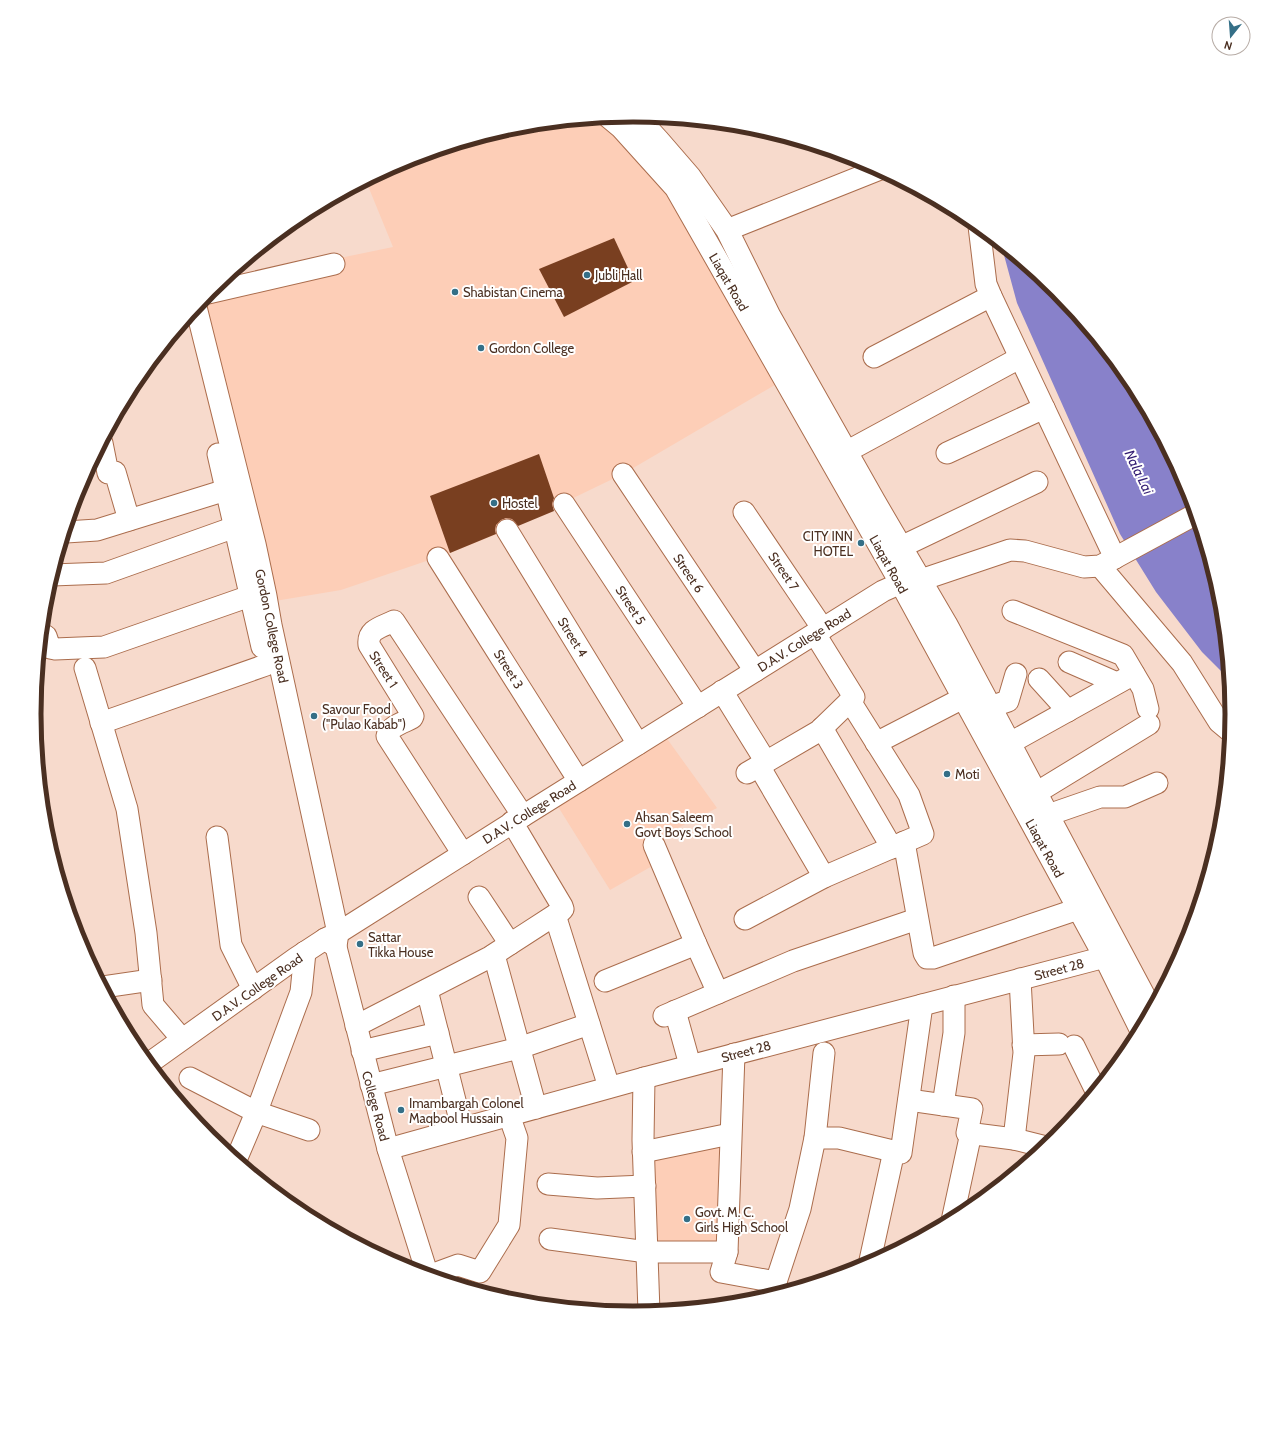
<svg xmlns="http://www.w3.org/2000/svg" width="1267" height="1429" font-family="Cabin,sans-serif">
<rect width="100%" height="100%" fill="#f7dacc"/>
<g fill="#fdceb7">
<polygon points="609,117 676,188 785,379 623,474 507,530 450,553 341,590 257,604 187,318 210,290 219,283 393,247 366,181 404,161 517,126"/>
<polygon points="660,729 717,808 654,840 661,861 610,890 552,797"/>
<polygon points="730,1134 727,1252 647,1252 643,1152"/>
</g>
<polygon fill="#8881ca" points="1001,244 1058,291 1132,382 1164,441 1185,493 1193,504 1222,598 1230,680 1202,652 1156,592 1120,534 1017,303"/>
<g fill="#793f20">
<polygon points="614,238 634,281 564,317 539,269"/>
<polygon points="539,454 554,498 552,504 554,511 518,526 512,519 506,518 501,520 496,525 495,530 496,534 450,553 430,496"/>
</g>
<g fill="none" stroke-linecap="round" stroke-linejoin="round">
<g stroke="#ab6d4d" stroke-width="23">
<g id="minor">
<polyline points="979,226 986,284 991,296 1115,558"/>
<polyline points="727,230 880,169"/>
<polyline points="208,293 334,264"/>
<polyline points="196,307 255,544 266,596 271,625 338,933 336,946"/>
<polyline points="874,357 991,296"/>
<polyline points="102,443 108,473 115,472 129,520"/>
<polyline points="846,452 1012,362"/>
<polyline points="947,453 1044,408"/>
<polyline points="218,454 262,647"/>
<polyline points="623,474 755,671"/>
<polyline points="564,504 698,707"/>
<polyline points="744,512 823,629"/>
<polyline points="507,530 638,744"/>
<polyline points="66,532 97,530 226,490"/>
<polyline points="901,547 1037,482"/>
<polyline points="438,558 579,781"/>
<polyline points="1100,566 1182,663 1219,722 1231,732"/>
<polyline points="52,575 106,573 235,527"/>
<polyline points="1013,611 1123,655 1143,689 1148,709"/>
<polyline points="42,637 46,636 50,648 55,649 104,647 250,596"/>
<polyline points="1069,662 1117,683"/>
<polyline points="85,668 127,809 146,933 153,1005 182,1039"/>
<polyline points="1039,679 1068,711"/>
<polyline points="722,691 766,762"/>
<polyline points="990,707 1008,701 1016,674"/>
<polyline points="101,723 266,665"/>
<polyline points="822,728 892,848"/>
<polyline points="876,743 963,698"/>
<polyline points="1010,743 1134,674"/>
<polyline points="759,766 824,877"/>
<polyline points="747,773 819,731 854,697 815,634"/>
<polyline points="1036,793 1149,724"/>
<polyline points="1048,815 1100,797 1125,797 1157,783"/>
<polyline points="217,837 231,945 253,989"/>
<polyline points="904,842 924,953 927,958 933,958 1078,909"/>
<polyline points="654,845 696,944 718,993"/>
<path d="M463 854 387 736C388 727 405 722 412 718L413 716 369 645C367 629 382 627 394 621L523 816"/>
<polyline points="479,897 510,944"/>
<polyline points="555,915 609,1087"/>
<polyline points="745,919 824,877 923,834 909,795 850,701"/>
<polyline points="325,939 336,947 388,1149 428,1276"/>
<polyline points="494,955 536,1108"/>
<polyline points="605,981 696,944"/>
<polyline points="103,987 151,980"/>
<polyline points="427,990 462,1128"/>
<polyline points="675,1011 690,1065"/>
<polyline points="664,1016 793,961 917,919"/>
<polyline points="356,1026 490,957 561,911 563,909 562,906 512,822"/>
<polyline points="1023,1045 1059,1044"/>
<polyline points="1074,1046 1096,1091"/>
<polyline points="362,1051 438,1033"/>
<polyline points="734,1054 727,1252 721,1272 776,1282"/>
<polyline points="148,1064 296,958 325,939 338,933 523,816 883,591 901,583 921,580 1010,550 1025,551 1084,567 1100,566 1196,514"/>
<polyline points="190,1078 256,1112 309,1130"/>
<polyline points="644,1078 643,1140 649,1312"/>
<polyline points="371,1085 519,1048 589,1024"/>
<polyline points="909,1100 972,1109 967,1133 1014,1139 1046,1147"/>
<polyline points="943,1105 954,1033 954,996"/>
<polyline points="815,1138 839,1138 901,1153 922,1005"/>
<polyline points="1014,1139 1024,1053 1020,979"/>
<polyline points="388,1149 644,1078 1105,957"/>
<polyline points="643,1152 730,1134"/>
<polyline points="236,1160 258,1108 301,992 305,952"/>
<polyline points="548,1184 597,1188 645,1186"/>
<polyline points="952,1221 971,1133"/>
<polyline points="550,1239 647,1252 727,1252"/>
<polyline points="869,1265 894,1151"/>
<polyline points="428,1276 458,1265 480,1272 509,1225 517,1138 509,1115"/>
<polyline points="774,1295 773,1295 776,1282 800,1209 815,1138 824,1053"/>
</g>
</g>
<g stroke="#ab6d4d" stroke-width="24">
<g id="major">
<polyline points="635,115 658,140 690,177 727,230 770,317 874,501 946,624 1152,1011"/>
<polyline points="609,117 621,127 676,188 901,583 1105,957 1141,1030"/>
</g>
</g>
<use href="#minor" stroke="#fff" stroke-width="21"/>
<use href="#major" stroke="#fff" stroke-width="22"/>
</g>
<g fill="#346f87" stroke="#fff" stroke-width="1.5">
<circle cx="587" cy="275" r="4"/>
<circle cx="455" cy="292" r="4"/>
<circle cx="481" cy="348" r="4"/>
<circle cx="494" cy="503" r="4"/>
<circle cx="861" cy="543" r="4"/>
<circle cx="314" cy="716" r="4"/>
<circle cx="947" cy="774" r="4"/>
<circle cx="627" cy="824" r="4"/>
<circle cx="360" cy="944" r="4"/>
<circle cx="401" cy="1110" r="4"/>
<circle cx="687" cy="1219" r="4"/>
</g>
<g text-anchor="middle" dominant-baseline="central" stroke-width="4" stroke-linejoin="round" paint-order="stroke">
<g font-size="13" fill="#4a2f21" stroke="#fff" text-anchor="start">
<text x="595" y="275">Jubli Hall</text>
<text x="463" y="292">Shabistan Cinema</text>
<text x="489" y="348">Gordon College</text>
<text x="502" y="503">Hostel</text>
<text x="853" y="536" text-anchor="end">CITY INN<tspan x="853" dy="15">HOTEL</tspan></text>
<text x="322" y="709">Savour Food<tspan x="322" dy="15">("Pulao Kabab")</tspan></text>
<text x="955" y="774">Moti</text>
<text x="635" y="817">Ahsan Saleem<tspan x="635" dy="15">Govt Boys School</tspan></text>
<text x="368" y="937">Sattar<tspan x="368" dy="15">Tikka House</tspan></text>
<text x="409" y="1103">Imambargah Colonel<tspan x="409" dy="15">Maqbool Hussain</tspan></text>
<text x="695" y="1212">Govt. M. C.<tspan x="695" dy="15">Girls High School</tspan></text>
</g>
<g font-size="13" fill="#4a2f21" stroke="#fff">
<text transform="translate(729 282) rotate(60)">Liaqat Road</text>
<text transform="translate(889 564) rotate(61)">Liaqat Road</text>
<text transform="translate(784 571) rotate(56)">Street 7</text>
<text transform="translate(689 573) rotate(56)">Street 6</text>
<text transform="translate(631 605) rotate(57)">Street 5</text>
<text transform="translate(272 626) rotate(78)">Gordon College Road</text>
<text transform="translate(573 637) rotate(58)">Street 4</text>
<text transform="translate(804 640) rotate(-32)">D.A.V. College Road</text>
<text transform="translate(384 669) rotate(57)">Street 1</text>
<text transform="translate(509 669) rotate(58)">Street 3</text>
<text transform="translate(529 812) rotate(-32)">D.A.V. College Road</text>
<text transform="translate(1045 848) rotate(61)">Liaqat Road</text>
<text transform="translate(1059 969) rotate(-15)">Street 28</text>
<text transform="translate(257 987) rotate(-35)">D.A.V. College Road</text>
<text transform="translate(746 1051) rotate(-15)">Street 28</text>
<text transform="translate(376 1106) rotate(75)">College Road</text>
</g>
<g font-size="14" font-style="italic" fill="#321c72" stroke="#fff">
<text transform="translate(1139 472) rotate(64)">Nala Lai</text>
</g>
</g>
<path d="M0 0H1267V1429H0ZM41 714a592 592 0 1 1 1184 0a592 592 0 1 1-1184 0Z" fill="#fff" fill-rule="evenodd"/>
<path fill="none" stroke="#4a2f21" stroke-width="5" d="M41 714a592 592 0 1 1 1184 0a592 592 0 1 1-1184 0Z"/>
<g transform="translate(1231 36) rotate(197)"><circle r="19" fill="#ffffff" stroke="#b7aca6"/>
<path d="M0-3L7 15L0 10L-7 15Z" fill="#346f87"/>
<text y="-6" font-size="11" font-weight="bold" text-anchor="middle" fill="#4a2f21">N</text>
</g>
</svg>
